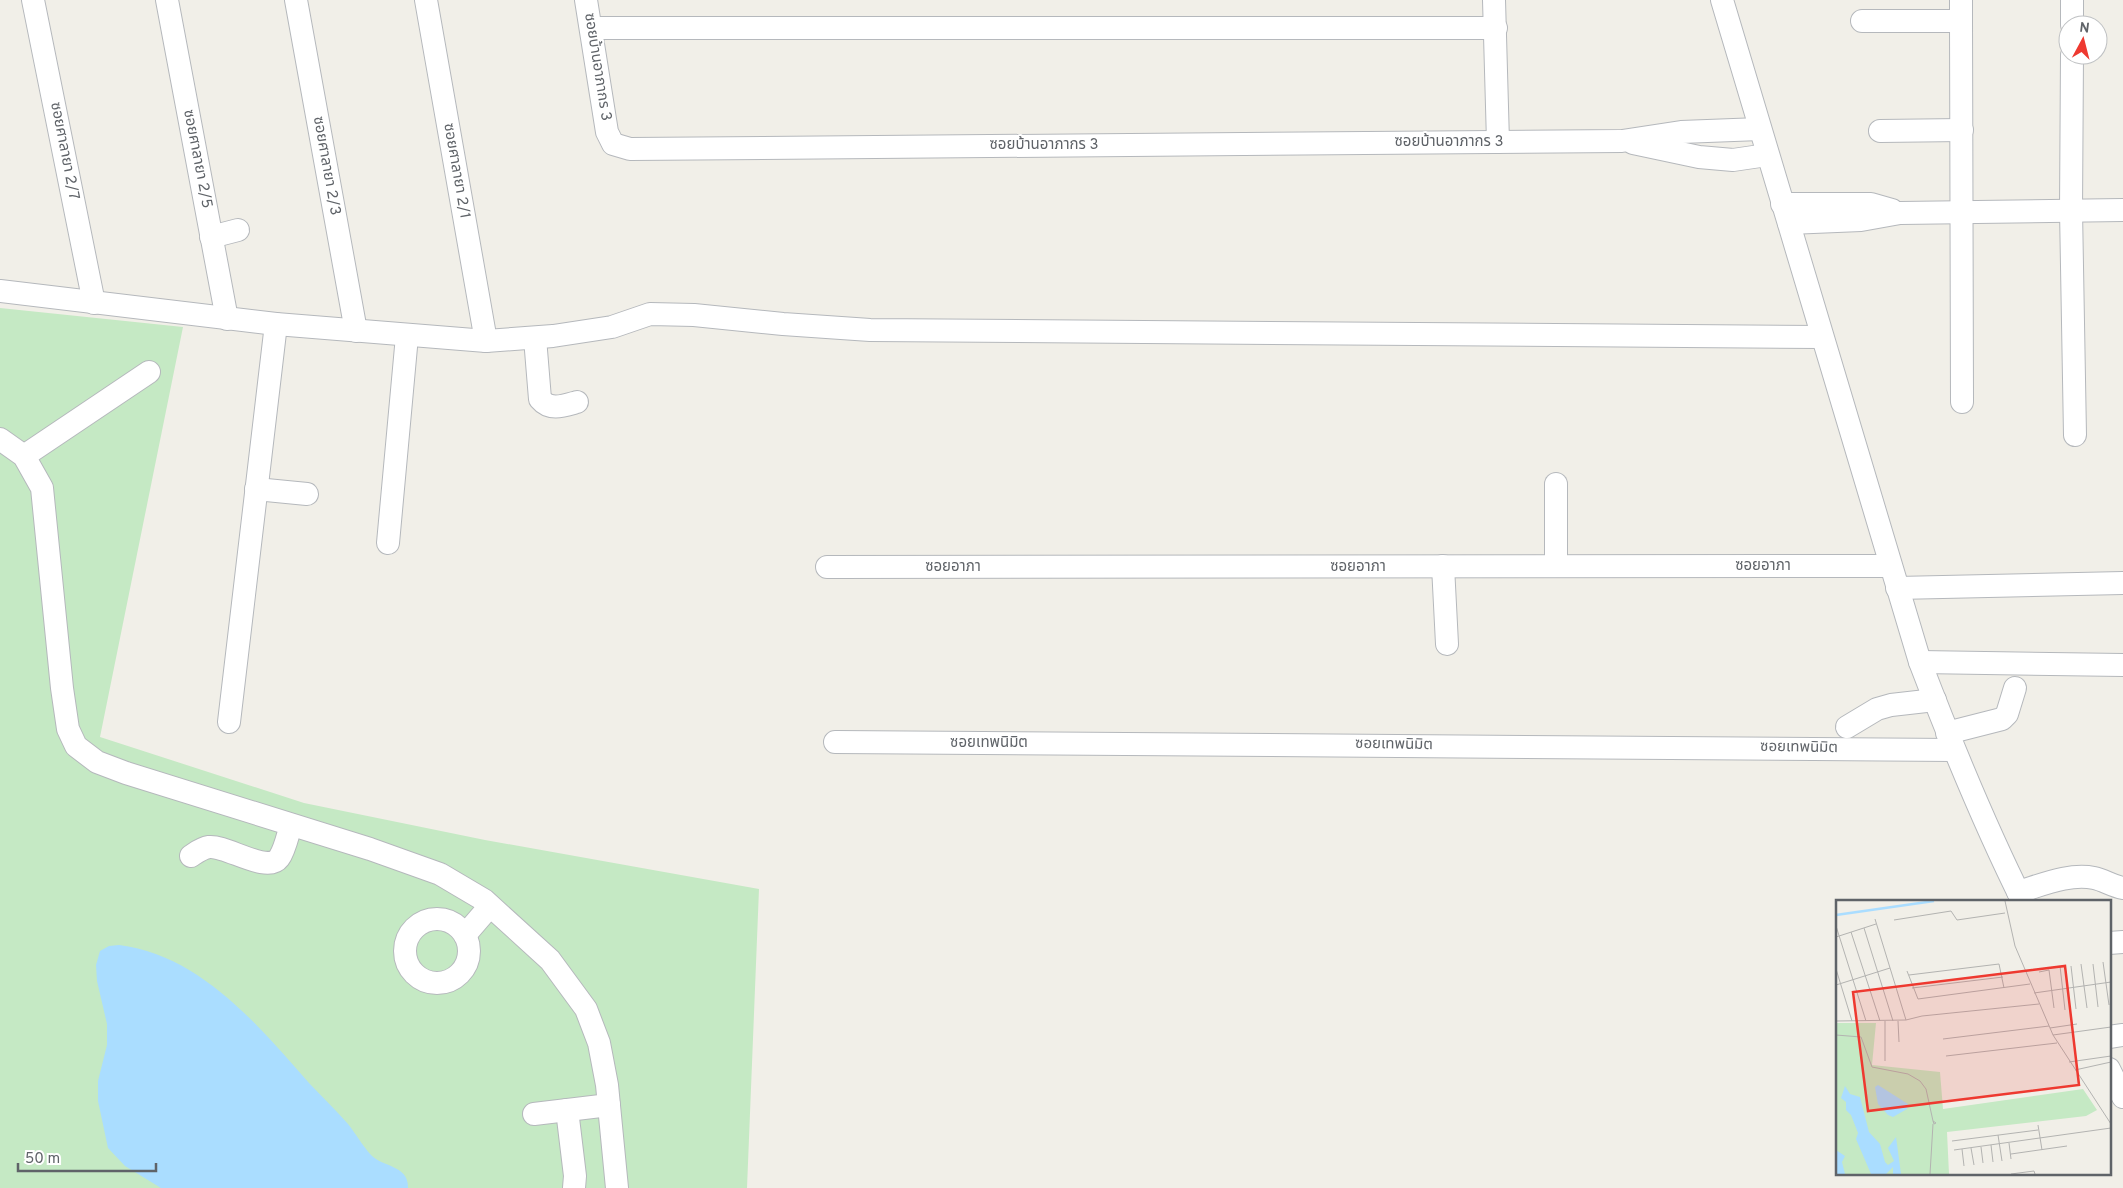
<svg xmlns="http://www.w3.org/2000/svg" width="2123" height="1188" font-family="Overpass,'Noto Sans Thai',sans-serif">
<rect width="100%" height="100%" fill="#f1efe8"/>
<polygon fill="#c5e9c4" points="0,308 183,327 100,737 304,803 485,840 759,889 747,1188 0,1188"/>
<path fill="#adf" d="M119 945C200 955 258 1025 309 1083 322 1097 336 1110 348 1124 356 1134 362 1145 371 1155 382 1167 409 1165 408 1188H161L125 1166 108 1148 98 1101V1081L107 1045V1024L97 981 96 965 100 951 109 946Z"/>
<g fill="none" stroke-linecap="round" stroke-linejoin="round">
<g stroke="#b5b8bc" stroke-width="24">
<g id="minor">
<polyline points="33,0 94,303"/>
<polyline points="167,0 227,319"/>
<polyline points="296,0 356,331"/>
<polyline points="426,0 486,341"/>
<polyline points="586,0 607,132 613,144 630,149 1622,141 1681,132 1760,129"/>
<polyline points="1494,0 1498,142"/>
<path d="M1722 0 1920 662C1951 743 1984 824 2023 902"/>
<polyline points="1862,21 1961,21 1962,402"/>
<polyline points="1961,21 1961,0"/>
<polyline points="2072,25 2072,0"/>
<polyline points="591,28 1496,28"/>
<polyline points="2072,55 2071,210 2075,435"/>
<polyline points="1880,131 1962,130"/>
<polyline points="1633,143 1699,157 1733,160 1767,155"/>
<polyline points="1782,204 1871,204 1892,210"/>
<polyline points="1789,223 1861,220 1900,213 2123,210"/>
<polyline points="211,237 238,230"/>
<polyline points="0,291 276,324 486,341 553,336 612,327 650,314 694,315 783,324 870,330 1822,337"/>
<path d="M535 338 540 399C550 411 563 406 577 402"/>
<polyline points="0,439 24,456 42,488 62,688 68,729 76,746 97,762 126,773 370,849 440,874 484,900 550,960 586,1009 599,1043 607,1085 617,1188"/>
<polyline points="24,456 149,372"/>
<polyline points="256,489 307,494"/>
<polyline points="388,543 407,336"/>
<polyline points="1443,566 1447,644"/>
<polyline points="1556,566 1556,484"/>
<polyline points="827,567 1890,566"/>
<polyline points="1897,588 2123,583"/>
<polyline points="1920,662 2123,665"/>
<polyline points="229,722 276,324"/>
<polyline points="1847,727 1877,709 1891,705 1935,700"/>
<polyline points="1947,733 2002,719 2007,714 2015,688"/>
<polyline points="835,742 1954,750"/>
<path d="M191 856C197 852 202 848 209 847 226 845 267 874 279 858 285 850 288 834 291 825"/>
<path d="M2018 892C2042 885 2069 873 2094 878 2104 880 2112 886 2123 888"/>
<circle cx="437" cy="951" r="32"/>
<polyline points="465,935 490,906"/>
<polyline points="2109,943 2123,942"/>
<polyline points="2109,1037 2123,1035"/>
<polyline points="2109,1069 2123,1097"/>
<polyline points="567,1110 575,1176 574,1188"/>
<polyline points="534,1114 609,1105"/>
</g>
</g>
<use href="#minor" stroke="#fff" stroke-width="22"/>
</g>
<g text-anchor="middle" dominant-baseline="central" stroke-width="4" stroke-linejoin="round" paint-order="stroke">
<g font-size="15" fill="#5f6368" stroke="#fff">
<text transform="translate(597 67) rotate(81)">ซอยบ้านอาภากร 3</text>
<text x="1449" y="142">ซอยบ้านอาภากร 3</text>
<text x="1044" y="145">ซอยบ้านอาภากร 3</text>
<text transform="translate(64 151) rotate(79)">ซอยศาลายา 2/7</text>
<text transform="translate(197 159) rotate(79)">ซอยศาลายา 2/5</text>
<text transform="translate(326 166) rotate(80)">ซอยศาลายา 2/3</text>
<text transform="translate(456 171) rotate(80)">ซอยศาลายา 2/1</text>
<text x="1763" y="566">ซอยอาภา</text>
<text x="953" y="567">ซอยอาภา</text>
<text x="1358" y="567">ซอยอาภา</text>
<text x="989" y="743">ซอยเทพนิมิต</text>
<text transform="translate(1394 745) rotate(1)">ซอยเทพนิมิต</text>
<text transform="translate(1799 748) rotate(1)">ซอยเทพนิมิต</text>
</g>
</g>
<g transform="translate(1836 900)">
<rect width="275" height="275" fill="#f1efe8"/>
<path d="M0 123H40L36 165 104 172 107 209 247 189 261 210 250 216 111 232 113 274H0Z" fill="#c5e9c4"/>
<path d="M42 185 72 204 71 209 57 217 52 215 42 204 39 187ZM9 186 14 194 24 197 33 232 44 244 49 262 52 265 58 261 52 248 60 237 65 274H57V267L50 274H35L20 239 22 233 15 215 10 210V202L5 198ZM0 250 9 256 6 262 9 274H0Z" fill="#adf"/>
<path fill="none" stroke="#adf" stroke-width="2.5" d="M0 15 98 1"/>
<path fill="none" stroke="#b3b3b1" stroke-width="1" d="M169 1 179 46 217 135 275 224M39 19 70 120M58 20 115 11 121 20 169 13M0 26 30 121M28 28 57 121M15 32 44 121M0 37 40 24M267 62 273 105M245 64 251 108M257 64 262 107M224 66 229 110M235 66 240 109M0 69 16 121M71 71 82 99 194 84M203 72 213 70 218 108M73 75 163 64 168 88M0 85 54 68M76 88 167 77M198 93 275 82M0 121 70 120 86 116 203 104M49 121V161M62 121 63 142M214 128 241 124M0 135 25 137 36 167 72 174 84 181 90 189 97 221 100 223 98 224 97 221M217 135 275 127M107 139 213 126M110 156 221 143M233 162 275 156M239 170 275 162M202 225 206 250M162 235 166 261M116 241 202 230M173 243 175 259M155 245 157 262M145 247 147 263M135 248 138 265M126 249 128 266M118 250 275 228M175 254 231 246M94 274 97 224M175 274 198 271 199 274"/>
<path fill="#ee3930" fill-opacity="0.15" stroke="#ee3930" stroke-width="2.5" d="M229 66 243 185 32 211 17 92Z"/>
<rect width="275" height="275" fill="none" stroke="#5f6368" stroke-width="2.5"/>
</g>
<g transform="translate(2083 40) rotate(7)"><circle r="24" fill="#ffffff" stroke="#bfc1c3"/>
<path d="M0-4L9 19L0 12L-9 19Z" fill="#ee3930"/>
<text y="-8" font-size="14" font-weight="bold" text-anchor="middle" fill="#5f6368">N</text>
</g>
<path d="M18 1163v8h138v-8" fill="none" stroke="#5f6368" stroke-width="2.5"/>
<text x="25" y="1163" font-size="15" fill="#5f6368" stroke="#ffffff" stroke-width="4" paint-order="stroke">50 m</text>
</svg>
